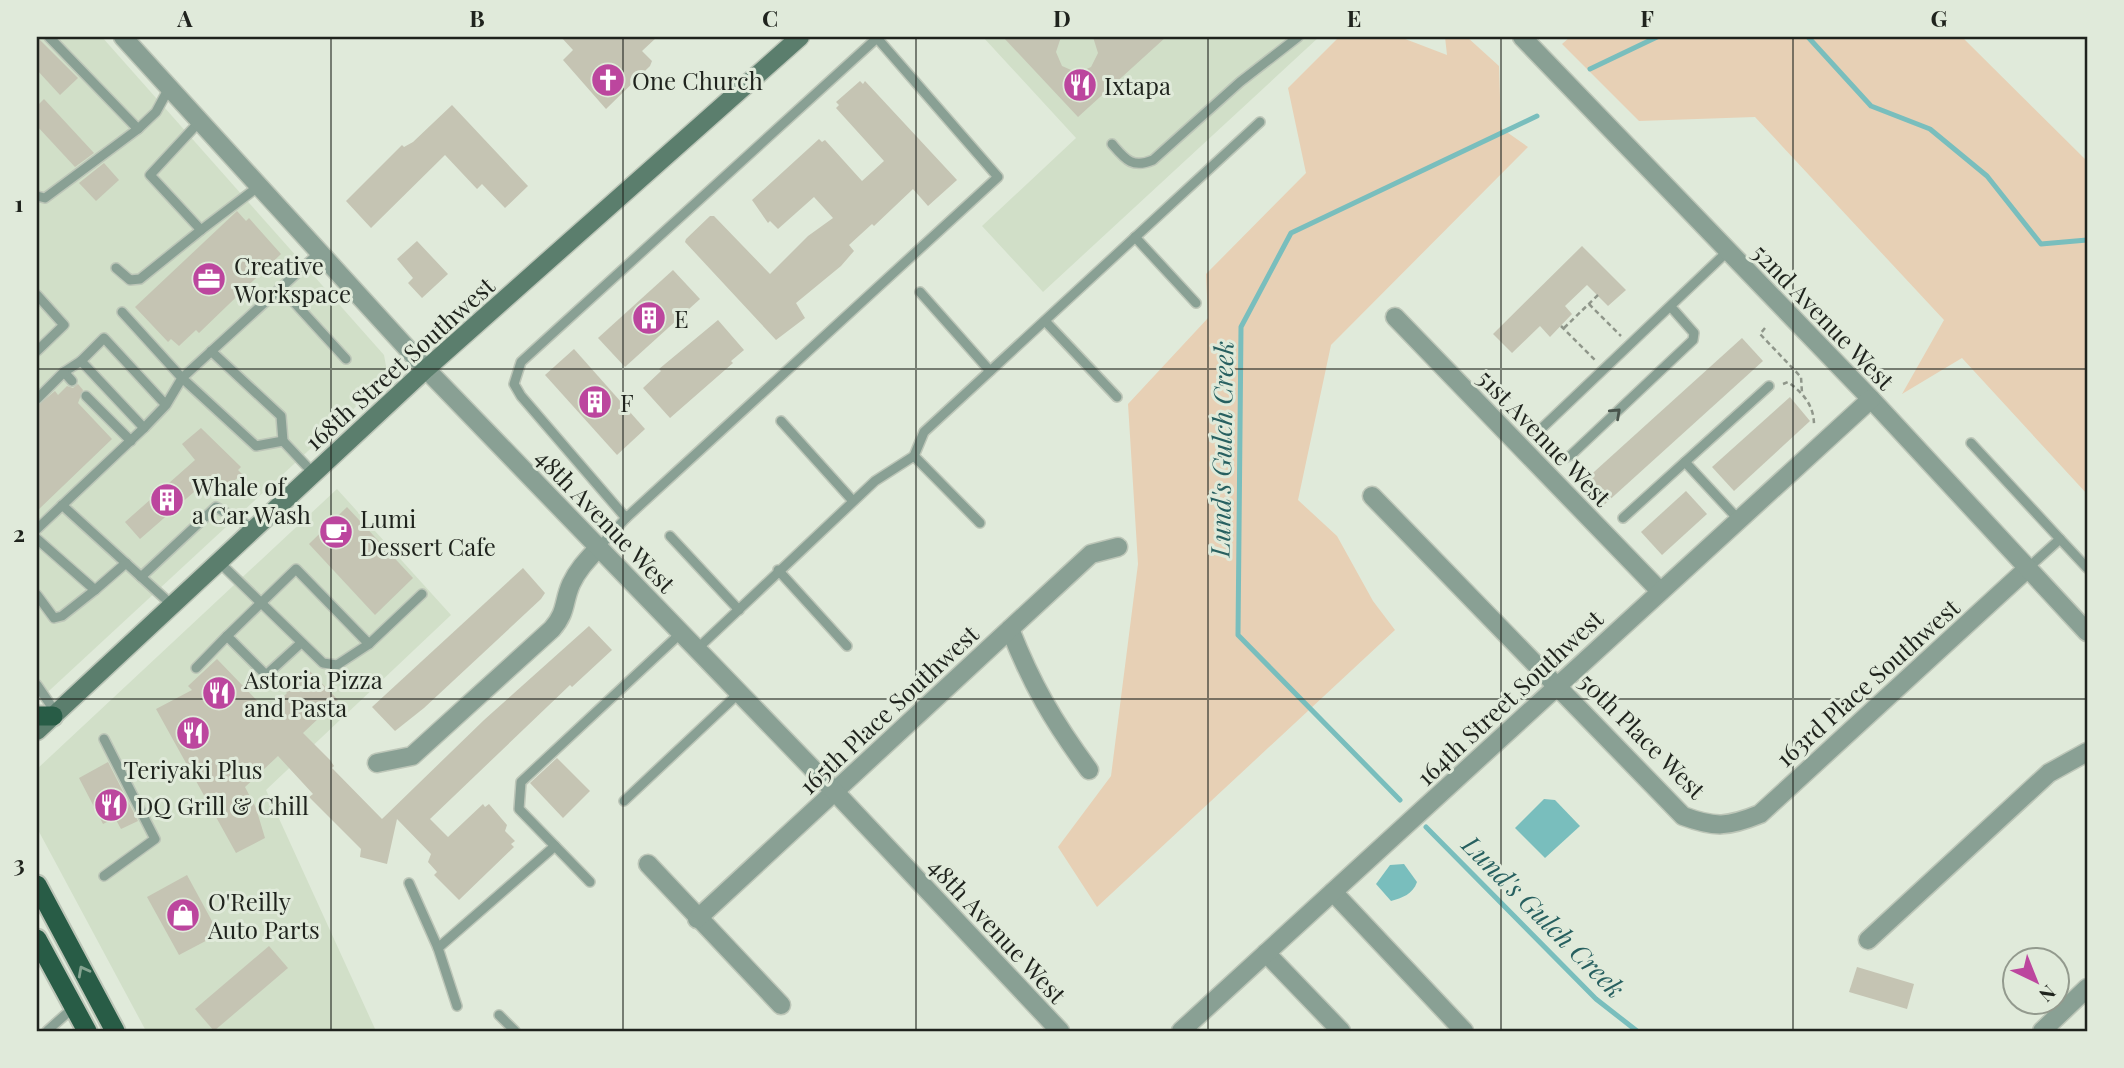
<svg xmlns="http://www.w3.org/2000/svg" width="2124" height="1068" font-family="'Playfair Display',serif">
<rect width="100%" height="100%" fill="#e0eada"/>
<g fill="#d1dfc8">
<polygon points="37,37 102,37 384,355 388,377 37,702"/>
<polygon points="983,37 1319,37 1043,292 982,226 1076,138"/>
<polygon points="337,489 451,615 266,790 376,1031 146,1031 37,828 37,769"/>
</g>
<g fill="#e7d0b5">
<polygon points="1339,37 1400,37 1447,55 1445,37 1467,37 1499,66 1501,128 1528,147 1331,345 1298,500 1337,536 1373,601 1395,630 1097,907 1058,847 1111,776 1138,564 1128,404 1208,318 1206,274 1306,173 1288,88"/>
<polygon points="1570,37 1962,37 2087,161 2087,494 1962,358 1902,394 1944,320 1755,117 1639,121 1562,44"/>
</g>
<g fill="#79bebd">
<polygon points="1544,799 1555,800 1580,826 1545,858 1515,828"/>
<path d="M1404 864 1417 882C1413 894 1402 898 1391 901L1376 884 1390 865Z"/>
</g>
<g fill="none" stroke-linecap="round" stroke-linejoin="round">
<g stroke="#79bebd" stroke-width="5">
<polyline points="1808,37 1871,106 1930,129 1987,176 2041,244 2087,240"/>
<polyline points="1590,69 1657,37"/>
<polyline points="1400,800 1238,635 1241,327 1291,233 1537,116"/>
<polyline points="1426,827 1596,999 1637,1031"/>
</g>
</g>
<g fill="#c5c4b3">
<polygon points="37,37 78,78 60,95 37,70"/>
<polygon points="561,37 657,37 642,51 652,61 650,66 606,109 563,60 573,50"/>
<polygon points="1003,37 1061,37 1056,52 1062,66 1078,73 1091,67 1098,53 1093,37 1166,37 1078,117"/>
<polygon points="860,81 863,84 865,81 957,180 928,206 913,189 874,226 872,224 849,245 854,251 841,266 796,303 805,318 776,340 685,242 686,239 710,216 714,216 770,274 808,236 833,218 814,197 778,229 770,221 768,223 752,200 819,139 822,142 825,140 862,181 884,161 836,108 839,105 836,102"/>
<polygon points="44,99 94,153 75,167 37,126 37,106"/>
<polygon points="452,105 528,186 505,208 482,184 477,189 445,155 371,228 346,201 402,145 404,147 413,142"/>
<polygon points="104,163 119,180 96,201 79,183"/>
<polygon points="237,211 246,221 249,218 281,254 199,333 196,330 179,346 171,339 168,342 135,307"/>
<polygon points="417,241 448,274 422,298 408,283 413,278 397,259"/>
<polygon points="1582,246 1626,290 1608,306 1587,285 1565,306 1572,314 1550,337 1540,326 1512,353 1493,334"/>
<polygon points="673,270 700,299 625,367 598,338"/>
<polygon points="718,320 744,350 731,361 733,363 670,418 643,388 661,371 659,369"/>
<polygon points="1742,338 1763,361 1605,504 1584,481"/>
<polygon points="574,349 645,429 617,455 545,375"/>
<polygon points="78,384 83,390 78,403 112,439 37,511 37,406 55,391 58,395 67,386 73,388"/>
<polygon points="1790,397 1810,421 1734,491 1712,467"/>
<polygon points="201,428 241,467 238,470 242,474 235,480 237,482 225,494 210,478 140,539 125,522 195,460 182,444"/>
<polygon points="1686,491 1707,514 1662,555 1641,532"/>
<polygon points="347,507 413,578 375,615 309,544"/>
<polygon points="523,568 545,593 541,599 424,708 395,731 372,707"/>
<polygon points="589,626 612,650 572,687 570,685 430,819 448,837 483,804 485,807 489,804 507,825 505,831 515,841 511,844 514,847 459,900 434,875 437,872 428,862 431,854 397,819 387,864 360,857 361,849 309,797 313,794 278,756 245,787 256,808 265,838 236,853 156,709 192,690 188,686 217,659 268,712 287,693 285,691 292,682 306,668 309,670 338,700 303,733 330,760 334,766 332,768 382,819 484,720"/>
<polygon points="557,758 590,791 563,818 530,783"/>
<polygon points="108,762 138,821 121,829 115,818 103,824 79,778"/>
<polygon points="187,875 219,934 179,955 147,897"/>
<polygon points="269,946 288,968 214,1031 195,1009"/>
<polygon points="1857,967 1914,984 1907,1009 1849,992"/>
</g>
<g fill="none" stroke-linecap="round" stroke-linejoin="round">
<g stroke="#bdc6b8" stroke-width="12">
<g id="service">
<polyline points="49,37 138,129 156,112 169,88"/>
<polyline points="876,37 877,38 998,177 626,518 521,396 514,384 521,362 877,38"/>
<polyline points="200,121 150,175 201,230 259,186"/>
<path d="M1112 144C1125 159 1132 169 1153 160L1240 82 1298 37"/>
<polyline points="37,196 45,198 138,129"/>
<polyline points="1135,237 1196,303"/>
<polyline points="116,268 130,280 140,279 201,230"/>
<polyline points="281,288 346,359"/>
<polyline points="920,292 990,371"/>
<polyline points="37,295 64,325 37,351"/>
<path d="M1671 307 1694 333 1693 340 1571 455 1565 458C1555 455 1543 442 1539 433L1543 427 1728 251"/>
<polyline points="122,312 182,378 166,405 104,338 81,361 144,428 166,405"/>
<polyline points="1045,321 1117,397"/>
<polyline points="211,351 281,416 283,441"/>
<polyline points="72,381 64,372 81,361"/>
<polyline points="86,396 131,441"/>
<polyline points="37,399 64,372"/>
<polyline points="781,421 853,501"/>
<polyline points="1971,443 2060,539 2028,568"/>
<polyline points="914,456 980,523"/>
<polyline points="1685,462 1738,519"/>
<polyline points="314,474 283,441 256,446 182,378 320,252"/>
<polyline points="62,505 172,605"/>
<polyline points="1623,518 1769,386"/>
<polyline points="37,529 144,428"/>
<polyline points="670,536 739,610"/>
<polyline points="37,539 95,590 62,616 54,618 37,595"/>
<polyline points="2060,539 2087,568"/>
<polyline points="599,547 626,518"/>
<polyline points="219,562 323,663 337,665 369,644 422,594"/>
<polyline points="778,570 847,646"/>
<polyline points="141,577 216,507 254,529"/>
<polyline points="95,590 126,563"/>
<polyline points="301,643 266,675 227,636 296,569 369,644"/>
<polyline points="697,649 875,481 914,456 924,432 1260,122"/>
<polyline points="196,668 227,636"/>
<polyline points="37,685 56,713"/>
<polyline points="104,739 155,839 104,876"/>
<polyline points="624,801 739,693"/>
<polyline points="590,882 519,809 521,782 681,633"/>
<polyline points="409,883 438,948"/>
<polyline points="457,1006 438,948 555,846"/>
<polyline points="499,1015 515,1031"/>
<polyline points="47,1031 74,1007"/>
</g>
</g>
<g stroke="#bdc6b8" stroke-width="21">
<g id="minor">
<polyline points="123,37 426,369"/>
<polyline points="1395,317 1660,591"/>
<path d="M1372 496 1683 816C1715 828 1728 827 1760 814L2028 568"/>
<path d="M1010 629C1032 685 1053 721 1089 770"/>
<path d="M377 763 412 756 552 629C567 612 563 602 571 584 578 569 588 559 599 547"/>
<polyline points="648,864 781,1005"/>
<polyline points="1333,892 1464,1031"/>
<polyline points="697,919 1091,554 1118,547"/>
<polyline points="1868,940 2049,773 2087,752"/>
<polyline points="1266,953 1341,1031"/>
<polyline points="2042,1031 2087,988"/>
</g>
</g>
<g stroke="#bdc6b8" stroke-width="21">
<g id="tertiary">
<polyline points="1522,37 1871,399 2087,632"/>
<polyline points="426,369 836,793 1060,1031"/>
<polyline points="1181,1031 1871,399"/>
</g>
</g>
<g stroke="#bdc6b8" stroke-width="21">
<polyline id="secondary" points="37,731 426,369 800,37"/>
</g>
<g stroke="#bdc6b8" stroke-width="23">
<g id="trunk">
<polyline points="37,716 53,716"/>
<polyline points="37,885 115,1031"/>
<polyline points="37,939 87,1031"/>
</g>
</g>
<g stroke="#8f968a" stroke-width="2.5" stroke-dasharray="5 3.5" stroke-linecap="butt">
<polyline points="1589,304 1621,336"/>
<polyline points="1561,326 1595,360"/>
<polyline points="1564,328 1598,295"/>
<polyline points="1765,328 1760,334 1801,377 1802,393"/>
<path d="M1783 384 1788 382C1803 393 1814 405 1814 425"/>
</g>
<use href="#service" stroke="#89a094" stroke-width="9"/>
<use href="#minor" stroke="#89a094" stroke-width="18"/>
<use href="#tertiary" stroke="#89a094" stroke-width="18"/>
<use href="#secondary" stroke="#5b7e6d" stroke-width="18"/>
<use href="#trunk" stroke="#285c46" stroke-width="19"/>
</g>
<defs><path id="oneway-chevron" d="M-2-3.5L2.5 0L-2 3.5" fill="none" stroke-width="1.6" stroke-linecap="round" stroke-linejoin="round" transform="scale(1.75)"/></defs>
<use stroke="#49554d" href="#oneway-chevron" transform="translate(1616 413) rotate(-43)"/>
<use stroke="#84a390" href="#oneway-chevron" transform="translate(83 971) rotate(-118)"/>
<path fill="none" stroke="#1f231d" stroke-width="2" stroke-opacity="0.55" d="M331 37V1031M623 37V1031M916 37V1031M1208 37V1031M1501 37V1031M1793 37V1031M37 369H2087M37 699H2087"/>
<defs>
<g id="church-disc" transform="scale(1.75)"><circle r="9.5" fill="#bc469e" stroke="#e0eada"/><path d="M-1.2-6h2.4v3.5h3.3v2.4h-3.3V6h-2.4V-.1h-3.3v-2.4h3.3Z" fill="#fff"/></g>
<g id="restaurant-disc" transform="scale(1.75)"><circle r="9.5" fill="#bc469e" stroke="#e0eada"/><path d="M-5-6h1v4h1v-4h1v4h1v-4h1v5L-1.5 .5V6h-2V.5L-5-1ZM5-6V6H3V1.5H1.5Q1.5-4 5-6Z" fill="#fff"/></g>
<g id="office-disc" transform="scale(1.75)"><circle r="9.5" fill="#bc469e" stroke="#e0eada"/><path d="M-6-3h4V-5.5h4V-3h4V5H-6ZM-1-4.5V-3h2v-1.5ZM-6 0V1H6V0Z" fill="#fff"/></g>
<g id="building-disc" transform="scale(1.75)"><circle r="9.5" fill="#bc469e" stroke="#e0eada"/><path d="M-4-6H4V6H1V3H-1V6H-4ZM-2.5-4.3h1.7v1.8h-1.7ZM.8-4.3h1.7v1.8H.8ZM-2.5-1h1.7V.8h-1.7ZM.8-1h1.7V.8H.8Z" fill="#fff"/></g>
<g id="cafe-disc" transform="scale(1.75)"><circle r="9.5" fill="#bc469e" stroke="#e0eada"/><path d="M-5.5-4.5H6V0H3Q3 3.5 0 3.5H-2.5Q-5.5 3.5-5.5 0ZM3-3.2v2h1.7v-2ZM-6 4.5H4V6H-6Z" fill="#fff"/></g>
<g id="shop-disc" transform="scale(1.75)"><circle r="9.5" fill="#bc469e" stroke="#e0eada"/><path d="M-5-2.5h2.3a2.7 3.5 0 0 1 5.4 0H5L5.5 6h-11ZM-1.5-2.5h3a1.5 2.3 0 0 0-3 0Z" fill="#fff"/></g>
</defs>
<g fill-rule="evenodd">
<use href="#church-disc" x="608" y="80"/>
<use href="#restaurant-disc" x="1080" y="85"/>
<use href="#office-disc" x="209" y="279"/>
<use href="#building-disc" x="649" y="318"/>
<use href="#building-disc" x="595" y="402"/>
<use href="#building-disc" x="167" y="500"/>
<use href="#cafe-disc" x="336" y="532"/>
<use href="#restaurant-disc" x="219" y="693"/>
<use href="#restaurant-disc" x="193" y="733"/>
<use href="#restaurant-disc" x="111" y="805"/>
<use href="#shop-disc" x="183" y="915"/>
</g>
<g text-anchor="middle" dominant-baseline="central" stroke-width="6" stroke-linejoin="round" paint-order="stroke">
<g font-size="24" fill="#1f231d" stroke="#e0eada" text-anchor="start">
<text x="632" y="80">One Church</text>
<text x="1104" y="85">Ixtapa</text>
<text x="234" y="265">Creative<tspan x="234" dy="28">Workspace</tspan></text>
<text x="674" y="318">E</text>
<text x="620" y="402">F</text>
<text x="192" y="486">Whale of<tspan x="192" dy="28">a Car Wash</tspan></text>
<text x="360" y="518">Lumi<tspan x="360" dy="28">Dessert Cafe</tspan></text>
<text x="244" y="679">Astoria Pizza<tspan x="244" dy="28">and Pasta</tspan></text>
<text x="193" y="769" text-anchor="middle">Teriyaki Plus</text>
<text x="136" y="805">DQ Grill &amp; Chill</text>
<text x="208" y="901">O'Reilly<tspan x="208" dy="28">Auto Parts</tspan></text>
</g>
<g font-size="24" fill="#1f231d" stroke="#e0eada">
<text transform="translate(1824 316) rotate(46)">52nd Avenue West</text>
<text transform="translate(399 363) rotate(-42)">168th Street Southwest</text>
<text transform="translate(1545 437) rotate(46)">51st Avenue West</text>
<text transform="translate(606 520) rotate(46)">48th Avenue West</text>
<text transform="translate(1867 682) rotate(-42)">163rd Place Southwest</text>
<text transform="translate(1509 697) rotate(-43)">164th Street Southwest</text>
<text transform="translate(888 709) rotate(-43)">165th Place Southwest</text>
<text transform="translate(1643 735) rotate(45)">50th Place West</text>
<text transform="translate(998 930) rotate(47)">48th Avenue West</text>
</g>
<g font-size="26" font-style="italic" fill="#276060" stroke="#e0eada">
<text transform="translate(1221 449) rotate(-89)">Lund's Gulch Creek</text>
<text transform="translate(1544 916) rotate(45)">Lund's Gulch Creek</text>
</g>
</g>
<rect width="2124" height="1068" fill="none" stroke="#e0eada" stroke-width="77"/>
<g transform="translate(2036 981) rotate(137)"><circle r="33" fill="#e0eada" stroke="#939a8e" stroke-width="2"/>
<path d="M0-5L12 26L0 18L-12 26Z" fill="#bc469e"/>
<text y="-10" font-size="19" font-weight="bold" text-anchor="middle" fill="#1f231d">N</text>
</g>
<rect x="38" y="38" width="2048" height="992" fill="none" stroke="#1f231d" stroke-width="2.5"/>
<g font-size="23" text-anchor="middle" font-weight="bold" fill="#1f231d">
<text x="185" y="27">A</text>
<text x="477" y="27">B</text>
<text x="770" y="27">C</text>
<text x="1062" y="27">D</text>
<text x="1354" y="27">E</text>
<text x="1647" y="27">F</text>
<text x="1939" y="27">G</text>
<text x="19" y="212">1</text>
<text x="19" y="542">2</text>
<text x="19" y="872">3</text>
</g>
</svg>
